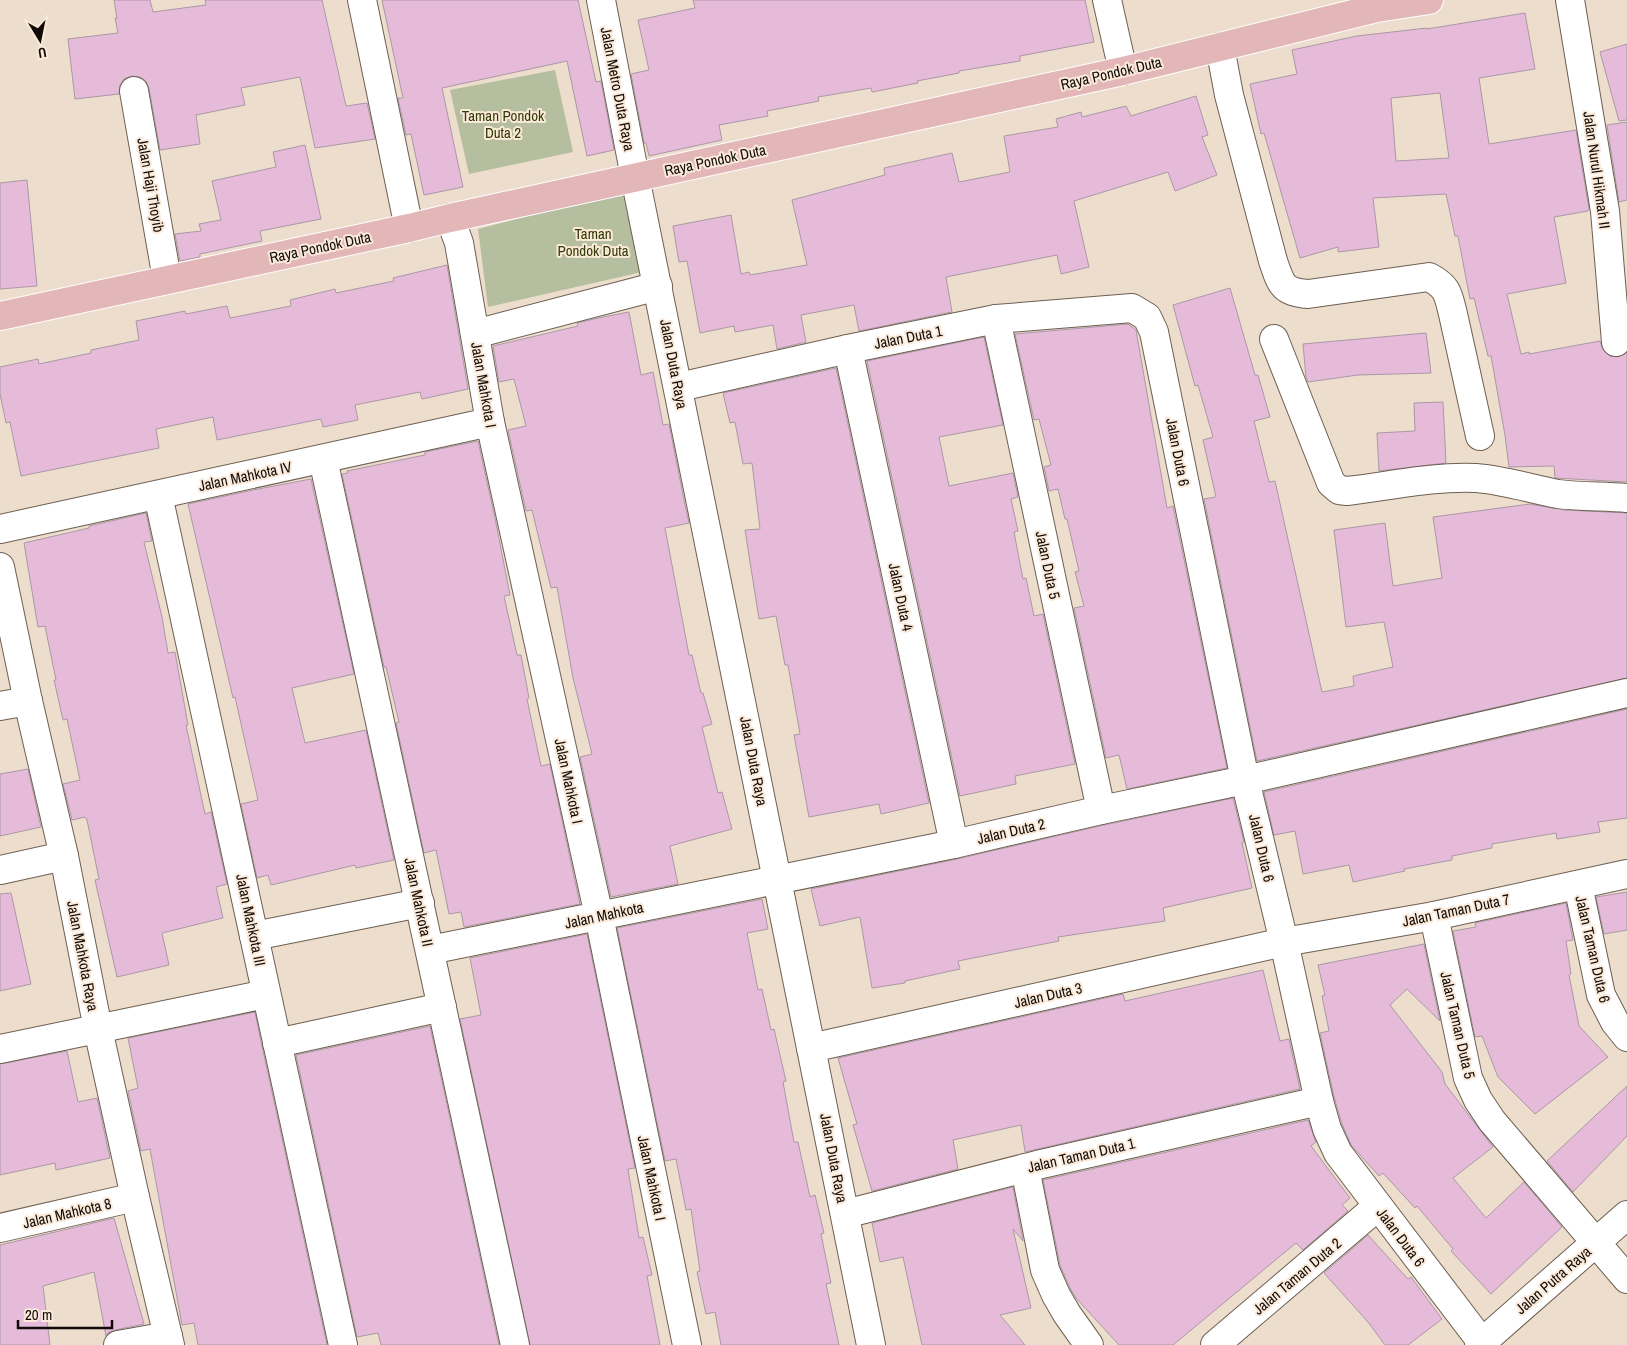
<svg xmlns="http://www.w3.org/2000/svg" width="1627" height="1345" font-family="'Archivo Narrow',sans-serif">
<rect width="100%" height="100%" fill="#edddcd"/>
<g fill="#b5bf9f">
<polygon points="555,70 573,152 469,174 450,90"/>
<polygon points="626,191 642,272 488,307 478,229"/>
</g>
<g fill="#e6bbda" stroke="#aa98a5" fill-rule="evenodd">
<polygon points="114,0 150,0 153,12 206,5 205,0 322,0 346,106 367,103 375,139 315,148 300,77 241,88 245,105 196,115 200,144 160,150 149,88 146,81 140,77 132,76 124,79 120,85 119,94 75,99 68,39 118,33 115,18 117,18"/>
<polygon points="382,0 578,0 596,82 601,81 614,150 587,156 567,61 442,88 463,187 424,195 411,134 406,135 398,98 403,98"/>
<polygon points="693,0 1085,0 1094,42 1020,56 1020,61 959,71 959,73 917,81 918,83 872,92 871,88 818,97 819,101 767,111 768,116 719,125 722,140 649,156 646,143 644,143 631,74 649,70 638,20 695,8"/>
<path d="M1525 13 1535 69 1479 78 1489 144 1576 130 1589 209 1588 211 1554 217 1566 283 1507 294 1521 354 1529 352V354L1600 341 1603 350 1610 356 1618 357 1627 352V482L1555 478 1554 466 1509 467 1505 435 1491 356H1488L1474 298 1470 299 1458 236H1455L1446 194 1373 198 1379 247 1338 252V247L1300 258 1264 133 1261 134 1250 84 1297 74 1292 50 1357 36 1427 28V29ZM1440 93 1449 158 1396 161 1391 98Z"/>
<polygon points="1627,44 1627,120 1619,121 1600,52"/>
<polygon points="1196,96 1208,135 1202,137 1217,175 1175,191 1168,172 1074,201 1089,267 1061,274 1057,255 946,277 952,312 859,331 854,305 801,315 806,342 777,349 773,325 735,332 734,326 700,333 687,261 679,262 673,226 731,215 741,274 749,272 750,275 807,265 792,200 885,175 884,168 952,153 959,182 1010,172 1004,136 1058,127 1056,119 1081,112 1082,117 1126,106 1131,116"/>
<polygon points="1627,122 1627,200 1619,202 1607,125"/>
<polygon points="305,145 321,219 260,231 262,241 200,254 200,257 180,261 175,234 201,231 199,224 221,220 212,181 276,167 273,152"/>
<polygon points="27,180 37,286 0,289 0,183"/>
<polygon points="447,265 468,389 422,399 420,392 355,405 358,420 323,427 321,419 217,440 213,417 156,429 159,448 21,476 10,422 6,423 0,394 0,367 38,359 39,364 91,353 91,350 139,340 136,321 185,311 186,314 227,306 230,318 291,306 290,300 335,289 336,293 394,281 393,278"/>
<polygon points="1230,288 1255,375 1258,375 1270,417 1254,421 1269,482 1275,481 1322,692 1354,686 1353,676 1393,667 1384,622 1346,627 1334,530 1385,523 1393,586 1442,578 1433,517 1530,504 1565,510 1627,513 1627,678 1257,761 1204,499 1216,497 1203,440 1213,437 1198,385 1195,386 1173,305"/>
<polygon points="629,312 641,375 653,372 663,425 669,424 685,505 689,523 665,528 689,655 692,655 701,693 703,693 712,724 702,727 718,793 722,792 732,829 670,846 678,884 611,897 580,757 592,754 573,678 557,587 551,588 532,510 526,511 508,430 526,426 514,379 499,382 493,346 578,326 577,323 598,318"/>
<polygon points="1128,324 1136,330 1167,508 1173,506 1227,768 1127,789 1119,755 1106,758 1074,608 1084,606 1075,572 1079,571 1067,519 1065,519 1058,489 1049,491 1044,467 1051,465 1039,419 1034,420 1015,334"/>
<polygon points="1426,333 1431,373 1358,375 1308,382 1306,377 1303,344"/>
<polygon points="984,337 1003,425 939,437 949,486 1013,473 1018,497 1011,499 1018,531 1014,532 1023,579 1026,578 1034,616 1043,614 1075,764 1015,776 1016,784 960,796 867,361"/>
<polygon points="836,368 929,803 881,814 879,804 809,817 794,735 800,734 788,665 785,665 776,616 759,619 745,530 760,529 752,463 743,464 735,422 730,423 723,393"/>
<polygon points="1443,402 1446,463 1379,471 1377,433 1415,431 1414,403"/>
<polygon points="478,441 495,518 510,595 504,596 517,655 521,655 529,698 527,699 541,766 550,764 580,904 464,927 461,912 449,914 436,850 424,853 396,723 399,722 386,667 384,667 342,474 348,473 347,471 425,455 425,452"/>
<polygon points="311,479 354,674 292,688 305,743 366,730 394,860 356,868 355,865 271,885 268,875 257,878 241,804 258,800 235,697 233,698 188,504 253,490"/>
<polygon points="146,513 152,541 144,542 162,617 168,653 175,652 188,725 186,725 205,814 211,812 227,884 216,887 223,918 162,933 169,965 117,977 95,880 99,879 87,820 85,817 72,820 63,784 80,780 67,719 63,720 54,680 56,680 45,626 38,627 24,543 89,528 89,526"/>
<polygon points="1627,709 1627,818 1598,822 1600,832 1557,839 1556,833 1492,844 1492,848 1452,856 1452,860 1404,869 1405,871 1353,882 1349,865 1303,874 1295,831 1274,835 1264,792"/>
<polygon points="28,769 41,827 0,836 0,774"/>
<polygon points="1233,798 1244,842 1242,843 1252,888 1163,908 1165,921 1058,937 1059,941 958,961 960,969 905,981 905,983 872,988 860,917 820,926 811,889 957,859 1104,825"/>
<polygon points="1627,892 1627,930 1604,934 1596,897"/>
<polygon points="11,893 31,984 0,991 0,894"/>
<polygon points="762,899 768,929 747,933 758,990 762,989 771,1030 774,1029 786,1081 783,1082 794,1142 798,1142 810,1197 815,1195 824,1233 821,1234 831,1283 826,1284 839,1345 721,1345 715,1312 706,1314 697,1272 700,1271 691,1209 686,1210 676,1159 665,1161 617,928"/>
<polygon points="1566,903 1573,940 1566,941 1571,974 1569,975 1579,1026 1608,1057 1535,1114 1498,1077 1482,1036 1475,1037 1453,931 1476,927 1475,923"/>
<polygon points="587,934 635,1168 628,1169 639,1238 643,1237 652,1275 647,1276 660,1345 530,1345 460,1019 481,1015 470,958"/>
<polygon points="1424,944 1440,1021 1407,989 1390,1005 1442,1072 1445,1084 1493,1147 1453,1178 1486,1218 1524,1182 1562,1227 1491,1294 1451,1251 1453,1249 1417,1206 1415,1208 1383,1173 1379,1176 1351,1145 1342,1124 1334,1097 1320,1033 1329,1031 1322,996 1325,995 1318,965"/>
<polygon points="1263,970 1280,1041 1289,1039 1300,1089 1025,1152 1021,1125 953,1140 958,1169 872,1191 853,1125 857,1124 838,1058 1123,994 1125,1001"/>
<polygon points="255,1012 262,1046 327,1345 198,1345 194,1323 182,1325 150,1149 141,1151 128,1091 138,1088 128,1038"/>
<polygon points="430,1026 499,1345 381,1345 378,1333 357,1337 296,1055"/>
<polygon points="67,1051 78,1102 97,1098 110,1158 56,1170 55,1163 0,1175 0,1064"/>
<polygon points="1627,1086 1627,1136 1573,1192 1547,1161"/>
<polygon points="1308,1120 1316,1142 1311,1146 1350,1198 1342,1205 1348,1211 1303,1250 1296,1243 1173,1345 1119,1345 1076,1298 1070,1288 1060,1265 1043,1180"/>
<polygon points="1013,1187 1023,1241 1013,1229 1031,1308 1000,1315 1025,1345 922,1345 903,1257 880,1262 872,1223"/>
<polygon points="114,1218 144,1324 115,1330 108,1333 106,1336 94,1272 43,1286 50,1345 0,1345 0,1245"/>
<polygon points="1368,1235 1408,1279 1411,1277 1442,1319 1408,1345 1385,1345 1368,1322 1324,1273"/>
</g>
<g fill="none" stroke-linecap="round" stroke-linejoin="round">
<g stroke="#6d5f51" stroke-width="30">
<g id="minor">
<polyline points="362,0 409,228"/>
<polyline points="601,0 635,177 871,1345"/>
<polyline points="1107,0 1123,71"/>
<polyline points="1570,0 1605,211 1616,342"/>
<path d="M1220 47 1229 95 1273 261C1281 284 1282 292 1308 294L1429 277C1448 287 1448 294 1453 314L1480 436"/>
<polyline points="134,91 167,279"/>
<polyline points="450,218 459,243 490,422 599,916 687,1345"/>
<polyline points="996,319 1101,810"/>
<polyline points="475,334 658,286"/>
<path d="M1274 339 1331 483 1339 490 1347 491C1390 486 1433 476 1476 478 1504 480 1531 489 1558 494 1581 497 1604 496 1627 498"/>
<polyline points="848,349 954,844"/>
<polyline points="679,387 848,349 996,319 1132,308 1147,317 1154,332 1245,780 1284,942 1319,1101 1327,1129 1338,1153 1484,1345"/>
<polyline points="323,459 515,1345"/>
<polyline points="158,495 343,1345"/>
<polyline points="0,529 490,422"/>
<polyline points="0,567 28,701 64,856 98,1029 135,1197 170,1345"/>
<polyline points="0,706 28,701"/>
<polyline points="0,870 64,856"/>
<polyline points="1578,885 1601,995 1615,1022 1627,1037"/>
<polyline points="1434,916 1468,1078 1478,1100 1492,1121 1627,1279"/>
<polyline points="254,936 420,903"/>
<polyline points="430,950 954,844 1101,810 1245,780 1627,693"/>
<polyline points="277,1043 442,1007"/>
<polyline points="811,1048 1284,942 1434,916 1627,874"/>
<polyline points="0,1049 266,994"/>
<polyline points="1025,1168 1045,1270 1056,1295 1067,1314 1089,1345"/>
<polyline points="845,1214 1037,1165 1319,1101"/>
<polyline points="0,1228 135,1197"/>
<polyline points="118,1345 168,1336"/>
<polyline points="1215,1345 1378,1206"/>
<polyline points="1479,1345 1627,1215"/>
</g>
</g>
<g stroke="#fff" stroke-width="30">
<polyline id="major" points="0,316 409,228 450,218 1123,71 1377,8 1429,0"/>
</g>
<use href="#minor" stroke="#fff" stroke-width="28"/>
<use href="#major" stroke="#e3b6b8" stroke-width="28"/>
</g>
<g text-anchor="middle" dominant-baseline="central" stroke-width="4" stroke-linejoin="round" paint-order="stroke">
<g font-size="15" fill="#100b06" stroke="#fbeada">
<text transform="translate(1111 73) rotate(-13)">Raya Pondok Duta</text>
<text transform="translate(618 89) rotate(79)">Jalan Metro Duta Raya</text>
<text transform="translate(715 160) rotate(-12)">Raya Pondok Duta</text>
<text transform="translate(1597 170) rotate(82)">Jalan Nurul Hikmah II</text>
<text transform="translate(151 185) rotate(80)">Jalan Haji Thoyib</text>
<text transform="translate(320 247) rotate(-12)">Raya Pondok Duta</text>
<text transform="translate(908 337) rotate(-11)">Jalan Duta 1</text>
<text transform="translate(674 364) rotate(79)">Jalan Duta Raya</text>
<text transform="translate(484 385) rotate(80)">Jalan Mahkota I</text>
<text transform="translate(1178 452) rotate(79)">Jalan Duta 6</text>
<text transform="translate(245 476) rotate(-12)">Jalan Mahkota IV</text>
<text transform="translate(1048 565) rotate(78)">Jalan Duta 5</text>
<text transform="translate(901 597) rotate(78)">Jalan Duta 4</text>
<text transform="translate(754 761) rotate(79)">Jalan Duta Raya</text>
<text transform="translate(569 781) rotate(78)">Jalan Mahkota I</text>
<text transform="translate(1011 831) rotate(-13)">Jalan Duta 2</text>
<text transform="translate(1262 848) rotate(77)">Jalan Duta 6</text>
<text transform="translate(419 902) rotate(78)">Jalan Mahkota II</text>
<text transform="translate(1456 910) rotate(-12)">Jalan Taman Duta 7</text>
<text transform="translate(604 915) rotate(-12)">Jalan Mahkota</text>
<text transform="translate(251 920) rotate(78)">Jalan Mahkota III</text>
<text transform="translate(1593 949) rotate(77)">Jalan Taman Duta 6</text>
<text transform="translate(83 956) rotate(79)">Jalan Mahkota Raya</text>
<text transform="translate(1048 995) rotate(-13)">Jalan Duta 3</text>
<text transform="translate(1458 1025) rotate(77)">Jalan Taman Duta 5</text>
<text transform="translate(1081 1155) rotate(-13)">Jalan Taman Duta 1</text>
<text transform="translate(834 1158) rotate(79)">Jalan Duta Raya</text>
<text transform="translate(652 1178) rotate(78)">Jalan Mahkota I</text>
<text transform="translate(67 1213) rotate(-13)">Jalan Mahkota 8</text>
<text transform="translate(1401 1237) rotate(53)">Jalan Duta 6</text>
<text transform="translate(1297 1276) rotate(-40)">Jalan Taman Duta 2</text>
<text transform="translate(1553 1280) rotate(-41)">Jalan Putra Raya</text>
</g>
<g font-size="15" fill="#313b05" stroke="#fbeada">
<text x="503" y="115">Taman Pondok<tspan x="503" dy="17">Duta 2</tspan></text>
<text x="593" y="233">Taman<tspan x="593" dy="17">Pondok Duta</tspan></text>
</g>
</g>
<g transform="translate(40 40) rotate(170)" stroke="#fbeada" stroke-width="4" paint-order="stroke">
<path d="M0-4L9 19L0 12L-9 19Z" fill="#100b06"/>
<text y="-8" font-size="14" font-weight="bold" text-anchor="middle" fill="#100b06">U</text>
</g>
<path d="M18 1320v8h94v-8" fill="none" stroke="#100b06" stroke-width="2.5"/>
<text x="25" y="1320" font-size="15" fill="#100b06" stroke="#fbeada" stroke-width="4" paint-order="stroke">20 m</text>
</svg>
